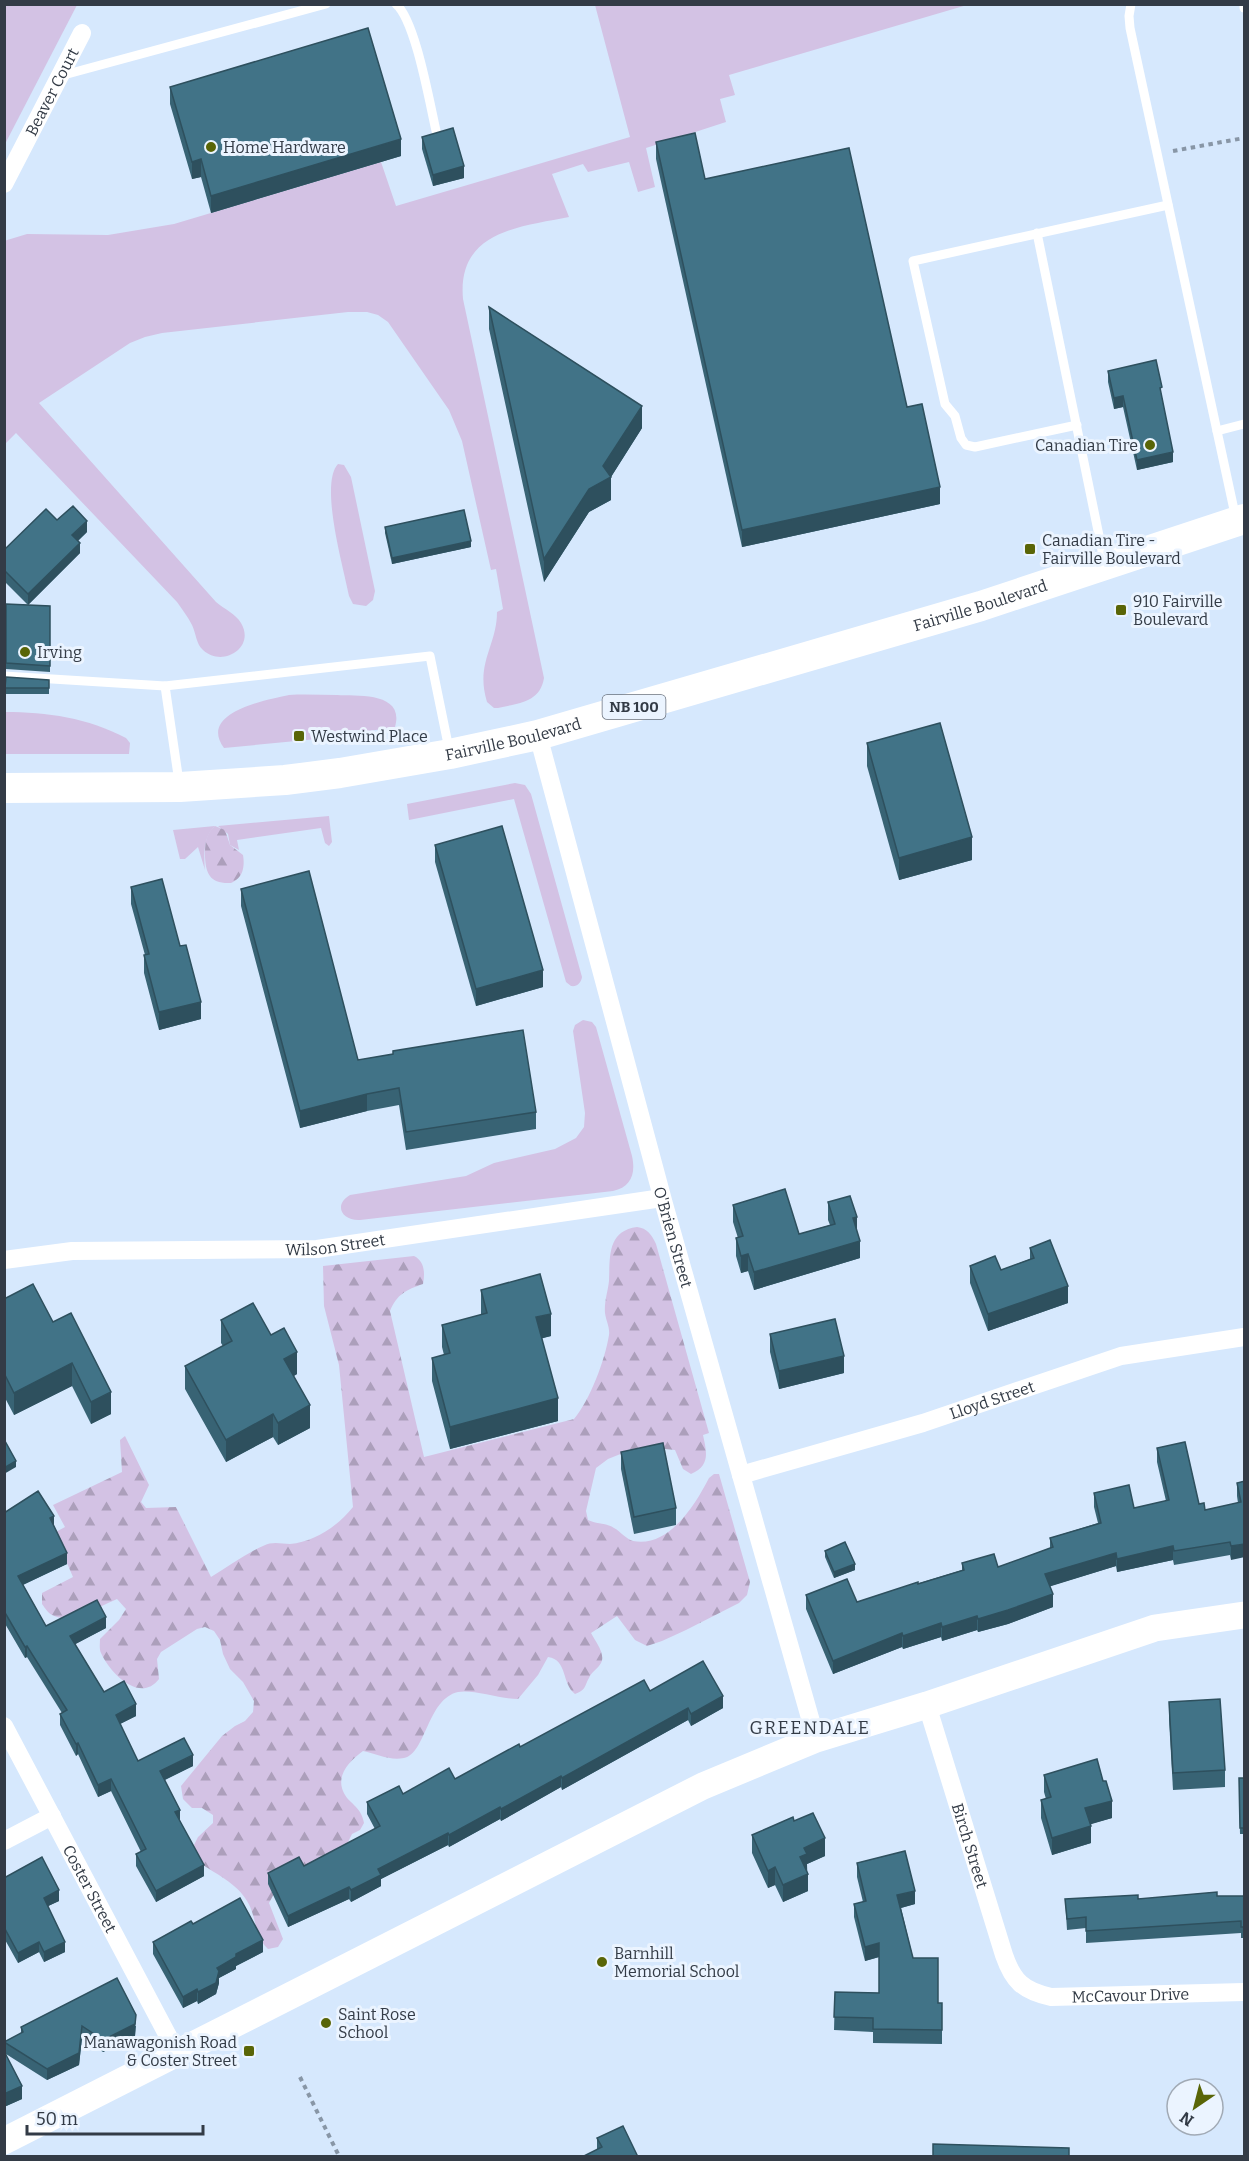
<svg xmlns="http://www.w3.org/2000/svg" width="1249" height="2161" font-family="Bitter,serif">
<defs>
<pattern id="forest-firs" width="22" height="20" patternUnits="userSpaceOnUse" patternTransform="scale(1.5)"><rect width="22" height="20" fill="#d3c2e4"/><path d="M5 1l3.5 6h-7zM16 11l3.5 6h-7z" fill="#ac9fbb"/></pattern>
</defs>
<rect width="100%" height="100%" fill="#d6e8fd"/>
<g fill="#d3c2e4">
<polygon points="5,4 77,5 5,144 4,5"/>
<path d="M595 5H967L729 75 735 95 720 99 726 122 646 148 655 187 638 192 629 162 588 172 583 164 552 174 569 217C519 227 457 231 463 299L544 678C540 703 518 703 498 708H494L487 702C475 663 497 646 497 612L503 609 496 569 491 570 462 441 449 410 388 322 378 315 367 312H348L162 333 145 337 130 343 39 403 216 602C224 609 236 614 241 623 256 648 222 668 203 650 196 644 196 633 192 625 188 617 182 609 177 602L16 433 5 444 4 241 27 234 108 235 174 224 381 162 396 206 630 137Z"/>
<path d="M338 464 344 465 351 477 375 591 373 600 366 606 353 604 349 596C344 569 319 484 338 464Z"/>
<path d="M289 695C305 694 321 695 337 695 358 696 405 692 395 727L317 739 224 748C198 713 265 700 289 695Z"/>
<path d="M5 712C47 712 88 718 126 738L130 743 129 754H5Z"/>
<path d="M515 783 525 785 531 794 582 977C581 983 577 987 571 986L566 982 514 799 409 820 407 804Z"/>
<polygon points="329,816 332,842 329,846 325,843 321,828 237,840 239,850 230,845 228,834 218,826"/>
<path d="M215 826C203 837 204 855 205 870L198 847 185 859H180L173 830Z"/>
<path d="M583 1020 592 1022 596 1027 632 1156C636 1174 631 1187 613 1191L360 1220C342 1221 333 1205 350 1195L466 1176 494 1163 555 1149 576 1138 584 1127 585 1113 573 1031 575 1025Z"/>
</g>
<g fill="url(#forest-firs)">
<path d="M215 826 225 830 230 845 243 855C245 867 243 878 231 883 210 884 206 874 205 857 205 845 205 834 215 826Z"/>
<path d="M637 1227C647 1228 652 1235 656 1244L709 1433 703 1435C707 1453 710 1466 691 1474L683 1469 675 1450 665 1449 656 1454 623 1453 608 1459 596 1468 586 1511 588 1520C596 1524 607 1523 614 1528 620 1531 626 1539 633 1541 669 1548 695 1505 709 1478L714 1474H719L750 1582 747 1595 739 1603 686 1630 662 1641 647 1646 635 1640 617 1616 591 1633C595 1641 606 1654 601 1663 598 1669 591 1672 589 1678 584 1687 586 1690 575 1694 561 1683 568 1660 548 1657L538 1675 518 1699C501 1699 472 1689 458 1692 427 1699 426 1754 404 1758 390 1761 377 1754 363 1751 351 1760 336 1774 343 1791 348 1804 361 1805 364 1823L360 1830 352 1834 343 1852 282 1879 269 1903 283 1939 278 1947 268 1949C254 1936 257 1917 247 1901 237 1883 215 1874 199 1862L194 1845 198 1837 213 1823V1815L202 1808H192L183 1799 181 1786 222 1736 235 1726 245 1721 253 1712 254 1701 243 1682 230 1669 223 1654 220 1640 214 1631 205 1627 197 1629 161 1652 157 1659 159 1679C140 1704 110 1673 101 1653 99 1649 100 1643 100 1639L119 1620 126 1609 117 1599C100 1606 71 1625 52 1615 48 1613 45 1608 42 1604V1593L73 1577 54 1533 65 1527 53 1505 122 1472 120 1440 125 1436 149 1485 141 1502 146 1508 176 1507 211 1577C228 1567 245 1554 263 1546 273 1541 281 1544 290 1544 314 1542 338 1526 353 1507L339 1365 324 1306 323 1266 414 1256C425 1261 425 1274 423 1284 406 1290 397 1294 390 1311L424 1457 574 1419C590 1400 605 1360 609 1335 610 1327 606 1321 605 1313 604 1302 608 1291 609 1281 610 1257 607 1231 637 1227Z"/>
</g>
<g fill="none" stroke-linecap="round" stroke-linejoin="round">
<g stroke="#8896a6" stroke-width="4" stroke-dasharray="4.5 4.5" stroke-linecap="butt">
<polyline points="1173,151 1244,138"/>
<polyline points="300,2077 339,2156"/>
</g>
<g stroke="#fff" stroke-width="9">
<path d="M396 4C416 21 430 106 437 135"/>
<polyline points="1131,4 1129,16 1130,28 1236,519"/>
<polyline points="1244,4 1244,8"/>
<polyline points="60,76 326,4"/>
<polyline points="1037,233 1104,560"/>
<polyline points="1077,425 975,447 966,445 961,438 955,416 945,404 913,261 1168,205"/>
<polyline points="1217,431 1244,424"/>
<polyline points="4,676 165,686 430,656 449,749"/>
<polyline points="165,686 179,782"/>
</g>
<g stroke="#fff" stroke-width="18">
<path id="s1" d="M4 184 82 33"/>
<path id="s2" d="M538 735 664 1204 816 1739"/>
<path id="s3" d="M4 1260 72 1251 317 1249 662 1198"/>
<path id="s4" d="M741 1475 923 1423 1121 1356 1244 1337"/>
<path id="s5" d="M927 1705 1004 1955C1013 1981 1023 1991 1051 1997L1244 1992"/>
<path id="s6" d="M4 1726 177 2053"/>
<polyline points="4,1841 52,1816"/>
</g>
<polyline stroke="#fff" stroke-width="27" points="4,2141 703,1786 816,1739 927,1705 1155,1628 1244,1615"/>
<path stroke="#fff" stroke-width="30" id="s7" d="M4 788 180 787 285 780 340 773 450 754 538 735 981 606 1244 519"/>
</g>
<g fill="#386374">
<polygon points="170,87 401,156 211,213 201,177 192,179 170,104"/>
<polygon points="422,137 464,178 433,186 422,149"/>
<polygon points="656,142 705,179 907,407 940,504 742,547 656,159"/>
<polygon points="489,307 642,428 611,477 611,500 589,512 544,582 489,329"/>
<polygon points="1108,371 1173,462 1137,470 1123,407 1114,409 1108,382"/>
<polygon points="385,527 471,547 392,564 385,533"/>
<polygon points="87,532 78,541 80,553 28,605 4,581 4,550"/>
<polygon points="6,604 50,606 50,672 6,669"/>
<polygon points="6,677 49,680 49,694 5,694"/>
<polygon points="867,743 972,860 899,880 867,766"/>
<polygon points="435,845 543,987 476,1006 435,862"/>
<polygon points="131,887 201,1019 159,1030 144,973 144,955 145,955 131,904"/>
<polygon points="241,889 358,1060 393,1054 393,1051 536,1112 536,1129 406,1150 399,1105 367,1111 300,1128 241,906"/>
<polygon points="828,1202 857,1232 860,1258 754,1290 748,1271 741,1273 736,1256 736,1238 738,1238 733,1222 733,1205 799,1234 830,1225 828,1220"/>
<polygon points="1030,1248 1068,1303 988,1331 970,1283 970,1266 1001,1270 1030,1259"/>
<polygon points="481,1290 551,1336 542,1338 558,1421 450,1449 432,1381 432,1358 444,1355 442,1347 442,1325 481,1315"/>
<polygon points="4,1299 53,1322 111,1414 91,1424 72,1386 14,1415 4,1396"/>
<polygon points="221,1320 271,1335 297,1374 294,1376 310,1428 278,1445 273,1437 226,1462 185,1389 185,1366 223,1346 221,1343"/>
<polygon points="770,1334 844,1373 779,1389 770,1352"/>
<polygon points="1157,1448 1199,1504 1205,1510 1238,1503 1237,1496 1237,1483 1245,1481 1231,1560 1230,1555 1174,1565 1173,1560 1117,1572 1116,1566 1050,1586 1053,1607 1008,1624 978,1632 977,1630 942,1641 941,1637 903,1649 902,1647 833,1674 806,1609 806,1595 857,1602 962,1570 962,1563 998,1567 1050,1548 1050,1538 1098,1523 1094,1507 1094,1493 1134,1508 1166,1501 1157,1462"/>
<polygon points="621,1452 676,1508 676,1525 634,1534 621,1469"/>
<polygon points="4,1513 54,1526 67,1564 23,1585 46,1626 106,1628 75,1644 104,1692 136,1716 120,1724 138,1761 193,1766 165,1780 180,1821 204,1876 156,1902 136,1866 136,1854 141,1852 111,1791 98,1797 78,1754 76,1756 60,1725 60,1714 62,1713 27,1657 25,1658 4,1622"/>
<polygon points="825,1551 855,1570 834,1578 825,1557"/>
<polygon points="650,1691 723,1708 691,1726 688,1720 562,1790 561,1787 501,1821 500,1819 449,1847 448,1845 381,1879 381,1886 351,1902 349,1899 288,1927 268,1884 268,1873 304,1866 375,1829 367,1814 367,1802 403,1794 455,1779 520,1747"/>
<polygon points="1169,1702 1225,1770 1225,1787 1173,1790 1169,1719"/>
<polygon points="1044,1775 1103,1781 1112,1818 1090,1824 1091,1843 1052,1855 1041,1818 1041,1800 1046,1799 1044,1792"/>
<polygon points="1239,1778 1245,1778 1245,1834 1240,1834"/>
<polygon points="794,1821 825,1856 807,1864 808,1891 783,1902 775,1885 768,1888 752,1853 752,1835"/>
<polygon points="857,1863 915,1904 901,1908 913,1958 938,2003 942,2003 942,2044 873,2043 873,2032 834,2030 835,1992 879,1993 879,1957 865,1961 854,1917 854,1904 863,1902 857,1877"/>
<polygon points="4,1878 59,1901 48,1906 65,1952 44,1962 39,1952 18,1963 4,1938"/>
<polygon points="1245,1896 1245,1938 1241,1938 1241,1933 1086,1943 1086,1928 1067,1930 1065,1899 1138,1899"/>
<polygon points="193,1924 263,1952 236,1966 236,1969 219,1978 219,1983 216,1994 198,2004 197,2001 183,2008 153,1954 153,1942"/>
<polygon points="136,2026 135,2036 103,2052 82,2038 79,2065 47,2080 6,2054 22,2099 4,2107 4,2042 21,2034 21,2027"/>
<polygon points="597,2138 638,2157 597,2149"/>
</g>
<g fill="#2e505e">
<polygon points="401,139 401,156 211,213 211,196"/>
<polygon points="201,159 201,177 192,179 192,162"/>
<polygon points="464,166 464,178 433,186 433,175"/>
<polygon points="1123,396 1123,407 1114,409 1114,398"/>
<polygon points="642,406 642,428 611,477 611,500 589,512 544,582 544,559"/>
<polygon points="1173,452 1173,462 1137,470 1137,460"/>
<polygon points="940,487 940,504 742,547 742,530"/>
<polygon points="87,521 87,532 72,546 72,535"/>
<polygon points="471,541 471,547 392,564 392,558"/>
<polygon points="80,543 80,553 28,605 28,594"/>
<polygon points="972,837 972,860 899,880 899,858"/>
<polygon points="543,970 543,987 476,1006 476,989"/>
<polygon points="201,1002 201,1019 159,1030 159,1012"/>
<polygon points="367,1094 367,1111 300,1128 300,1111"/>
<polygon points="857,1217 857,1234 853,1218"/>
<polygon points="860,1241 860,1258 754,1290 754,1272"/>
<polygon points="748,1254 748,1271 741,1273 741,1256"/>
<polygon points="1068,1286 1068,1303 988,1331 988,1314"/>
<polygon points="551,1314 551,1336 536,1340 536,1317"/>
<polygon points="297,1352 297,1374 284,1381 284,1359"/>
<polygon points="844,1356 844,1373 779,1389 779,1371"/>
<polygon points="72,1363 72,1386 14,1415 14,1393"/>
<polygon points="111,1392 111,1414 91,1424 91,1402"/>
<polygon points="558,1398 558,1421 450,1449 450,1427"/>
<polygon points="310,1405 310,1428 278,1445 278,1423"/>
<polygon points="273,1414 273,1437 226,1462 226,1440"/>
<polygon points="16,1461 16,1467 4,1474 4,1468"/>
<polygon points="54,1516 54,1527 50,1518"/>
<polygon points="1245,1544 1245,1557 1231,1560 1231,1546"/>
<polygon points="1173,1546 1173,1560 1117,1572 1117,1559"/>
<polygon points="67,1553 67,1564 18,1587 18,1576"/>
<polygon points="1116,1553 1116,1566 1045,1588 1045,1574"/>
<polygon points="855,1564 855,1570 834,1578 834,1572"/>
<polygon points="1053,1594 1053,1607 1008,1624 978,1632 978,1619"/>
<polygon points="977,1616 977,1630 942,1641 942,1627"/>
<polygon points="106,1617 106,1628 70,1647 70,1636"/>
<polygon points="941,1623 941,1637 903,1649 903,1636"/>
<polygon points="902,1633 902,1647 833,1674 833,1661"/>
<polygon points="27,1646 27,1657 25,1658 25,1647"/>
<polygon points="723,1696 723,1708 691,1726 691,1714"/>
<polygon points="136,1704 136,1716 116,1726 116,1715"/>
<polygon points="688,1708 688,1720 562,1790 562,1778"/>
<polygon points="78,1743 78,1754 76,1756 76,1744"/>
<polygon points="193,1755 193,1766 160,1782 160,1771"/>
<polygon points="561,1776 561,1787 501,1821 501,1809"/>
<polygon points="111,1779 111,1791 98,1797 98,1785"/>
<polygon points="1112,1801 1112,1818 1085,1826 1085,1808"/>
<polygon points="500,1807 500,1819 449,1847 449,1835"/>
<polygon points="180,1810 180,1821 175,1812"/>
<polygon points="1091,1826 1091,1843 1052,1855 1052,1838"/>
<polygon points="448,1833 448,1845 381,1879 381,1886 351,1902 351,1890 378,1869"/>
<polygon points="825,1838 825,1856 807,1864 807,1871 800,1857 804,1848"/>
<polygon points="204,1865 204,1876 156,1902 156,1891"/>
<polygon points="775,1867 775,1885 768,1888 768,1871"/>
<polygon points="808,1874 808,1891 783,1902 783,1885"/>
<polygon points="349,1887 349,1899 288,1927 288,1916"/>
<polygon points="59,1890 59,1901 44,1908 44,1898"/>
<polygon points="915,1891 915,1904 897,1909 897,1895"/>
<polygon points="263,1940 263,1952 236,1966 236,1969 219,1978 219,1983 216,1994 198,2004 198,1992 217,1968 236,1954"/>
<polygon points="39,1942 39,1952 18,1963 18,1953"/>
<polygon points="65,1942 65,1952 44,1962 44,1952"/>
<polygon points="879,1943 879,1957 865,1961 865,1947"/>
<polygon points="197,1989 197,2001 183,2008 183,1997"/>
<polygon points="136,2015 135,2036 103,2052 103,2040"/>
<polygon points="82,2026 82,2038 79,2065 47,2080 47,2069"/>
<polygon points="22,2086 22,2099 4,2107 4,2094"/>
</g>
<g fill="#417387" stroke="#2e505e" stroke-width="1.5">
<polygon points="368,28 401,139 211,196 201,159 192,162 170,87"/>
<polygon points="453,128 464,166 433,175 422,137"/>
<polygon points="695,133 705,179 849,148 907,407 922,404 940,487 742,530 656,142"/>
<polygon points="489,307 642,406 603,466 611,477 589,489 544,559"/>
<polygon points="1156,360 1162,387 1160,388 1173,452 1137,460 1123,396 1114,398 1108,371"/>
<polygon points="73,506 87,521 72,535 80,543 28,594 4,570 4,550 46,509 57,520"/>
<polygon points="464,510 471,541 392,558 385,527"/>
<polygon points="6,604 50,606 50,666 6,663"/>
<polygon points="6,677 49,680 49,688 5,688"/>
<polygon points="940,723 972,837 899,858 867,743"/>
<polygon points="502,826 543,970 476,989 435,845"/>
<polygon points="309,871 358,1060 393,1054 393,1051 523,1030 536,1112 406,1132 399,1088 367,1094 300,1111 241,889"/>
<polygon points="162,879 180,946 186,945 201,1002 159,1012 144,955 149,954 131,887"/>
<polygon points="785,1189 799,1234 835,1224 828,1202 850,1196 857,1217 853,1218 860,1241 754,1272 748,1254 741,1256 736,1238 743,1236 733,1205"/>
<polygon points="1050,1240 1068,1286 988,1314 970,1266 995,1256 1001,1270 1034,1258 1030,1248"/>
<polygon points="540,1274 551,1314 536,1317 558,1398 450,1427 432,1358 450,1353 442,1325 487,1313 481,1290"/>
<polygon points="33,1284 53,1322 71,1313 111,1392 91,1402 72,1363 14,1393 4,1373 4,1299"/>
<polygon points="253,1303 271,1335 284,1328 297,1352 284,1359 310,1405 278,1423 273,1414 226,1440 185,1366 232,1341 221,1320"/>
<polygon points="835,1319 844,1356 779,1371 770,1334"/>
<polygon points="5,1441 16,1461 4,1468 4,1442"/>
<polygon points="1185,1442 1199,1504 1204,1503 1205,1510 1241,1502 1237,1483 1245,1481 1245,1544 1231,1546 1230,1542 1174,1551 1173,1546 1117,1559 1116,1553 1045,1574 1053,1594 1008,1610 978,1619 977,1616 942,1627 941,1623 903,1636 902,1633 833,1661 806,1595 847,1579 857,1602 918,1582 918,1584 964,1570 962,1563 994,1554 998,1567 1053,1547 1050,1538 1101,1523 1094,1493 1129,1485 1134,1508 1169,1500 1157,1448"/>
<polygon points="663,1443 676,1508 634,1517 621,1452"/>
<polygon points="38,1491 54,1516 50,1518 67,1553 18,1576 46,1626 97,1600 106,1617 70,1636 104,1692 124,1681 136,1704 116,1715 138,1761 184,1738 193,1755 160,1771 180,1810 175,1812 204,1865 156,1891 136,1854 146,1849 111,1779 98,1785 78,1743 76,1744 60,1714 67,1710 27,1646 25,1647 4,1611 4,1513"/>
<polygon points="845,1542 855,1564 834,1572 825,1551"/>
<polygon points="703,1661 723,1696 691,1714 688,1708 562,1778 561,1776 501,1809 500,1807 449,1835 448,1833 378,1869 381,1875 351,1890 349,1887 288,1916 268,1873 299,1857 304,1866 380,1826 367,1802 399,1786 403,1794 449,1768 455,1779 519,1744 520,1747 644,1680 650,1691"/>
<polygon points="1220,1699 1225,1770 1173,1773 1169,1702"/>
<polygon points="1097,1759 1103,1781 1106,1781 1112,1801 1085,1808 1091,1826 1052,1838 1041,1800 1051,1797 1044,1775"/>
<polygon points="1239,1778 1245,1778 1245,1828 1240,1828"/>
<polygon points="813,1813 825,1838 804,1848 807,1854 800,1857 808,1874 783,1885 775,1867 768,1871 752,1835 793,1817 794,1821"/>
<polygon points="905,1851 915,1891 897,1895 913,1958 938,1958 938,2003 942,2003 942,2030 873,2029 873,2018 834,2017 835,1992 879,1993 879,1943 865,1947 854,1904 866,1901 857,1863"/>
<polygon points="42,1857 59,1890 44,1898 65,1942 44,1952 39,1942 18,1953 4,1927 4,1878"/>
<polygon points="1217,1892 1217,1896 1245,1896 1245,1927 1241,1927 1241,1921 1086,1931 1086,1917 1067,1919 1065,1899 1138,1895 1138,1899"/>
<polygon points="240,1898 263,1940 236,1954 236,1957 217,1968 219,1971 216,1983 198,1992 197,1989 183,1997 153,1942 191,1921 193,1924"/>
<polygon points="117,1978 136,2015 135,2024 103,2040 82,2026 79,2053 47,2069 4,2042 23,2032 21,2027"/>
<polygon points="4,2051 22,2086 4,2094"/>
<polygon points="623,2126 638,2157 582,2157 602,2147 597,2138"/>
<polygon points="933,2144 1069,2148 1069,2157 933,2157"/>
</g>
<g fill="#596507" stroke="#ebf4ff" stroke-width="2">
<circle cx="211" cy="147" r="6"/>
<circle cx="1150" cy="445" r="6"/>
<rect x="1024" y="543" width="12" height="12" rx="3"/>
<rect x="1115" y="604" width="12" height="12" rx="3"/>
<circle cx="25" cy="652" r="6"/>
<rect x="293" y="730" width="12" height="12" rx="3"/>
<circle cx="602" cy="1962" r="6"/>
<circle cx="326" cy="2023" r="6"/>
<rect x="243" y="2045" width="12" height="12" rx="3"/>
</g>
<g text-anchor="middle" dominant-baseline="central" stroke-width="6" stroke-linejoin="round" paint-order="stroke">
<rect fill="#ebf4ff" stroke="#6a727e" stroke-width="1.5" x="602.5" y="695" width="63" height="24" rx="4.5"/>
<g font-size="15" font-weight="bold" fill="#333b46">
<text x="634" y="707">NB 100</text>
</g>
<g font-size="16" fill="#333b46" stroke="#ebf4ff">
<text stroke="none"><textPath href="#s1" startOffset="104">Beaver Court</textPath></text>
<text stroke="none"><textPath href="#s7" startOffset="999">Fairville Boulevard</textPath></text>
<text stroke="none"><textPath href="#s7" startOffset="513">Fairville Boulevard</textPath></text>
<text stroke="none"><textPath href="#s2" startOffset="520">O'Brien Street</textPath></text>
<text stroke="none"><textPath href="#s3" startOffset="332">Wilson Street</textPath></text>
<text stroke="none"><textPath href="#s4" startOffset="262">Lloyd Street</textPath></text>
<text stroke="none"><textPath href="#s5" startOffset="147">Birch Street</textPath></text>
<text stroke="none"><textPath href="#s6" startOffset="184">Coster Street</textPath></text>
<text stroke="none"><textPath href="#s5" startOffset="408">McCavour Drive</textPath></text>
</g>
<g font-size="16" fill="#333b46" stroke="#ebf4ff" text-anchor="start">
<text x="223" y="147">Home Hardware</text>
<text x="1138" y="445" text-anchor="end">Canadian Tire</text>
<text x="1042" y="540">Canadian Tire -<tspan x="1042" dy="18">Fairville Boulevard</tspan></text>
<text x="1133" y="601">910 Fairville<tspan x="1133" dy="18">Boulevard</tspan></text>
<text x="37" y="652">Irving</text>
<text x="311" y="736">Westwind Place</text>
<text x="614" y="1953">Barnhill<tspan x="614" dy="18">Memorial School</tspan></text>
<text x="338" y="2014">Saint Rose<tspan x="338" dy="18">School</tspan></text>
<text x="237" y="2042" text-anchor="end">Manawagonish Road<tspan x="237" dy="18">&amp; Coster Street</tspan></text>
</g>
<g font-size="18" letter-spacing="1.5" fill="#333b46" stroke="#ebf4ff">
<text x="810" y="1728">GREENDALE</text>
</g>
</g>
<rect width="1249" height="2161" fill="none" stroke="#333b46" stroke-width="12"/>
<g transform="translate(1195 2107) rotate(215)"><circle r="28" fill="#ebf4ff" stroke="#a1aab5" stroke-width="1.5"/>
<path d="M0-4.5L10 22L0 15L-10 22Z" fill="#596507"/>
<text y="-9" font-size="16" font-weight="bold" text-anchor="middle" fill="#333b46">N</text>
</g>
<path d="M27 2125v9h176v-9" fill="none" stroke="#333b46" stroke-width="3"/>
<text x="36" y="2125" font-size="18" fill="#333b46" stroke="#ebf4ff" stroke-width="4.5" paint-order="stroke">50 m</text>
</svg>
